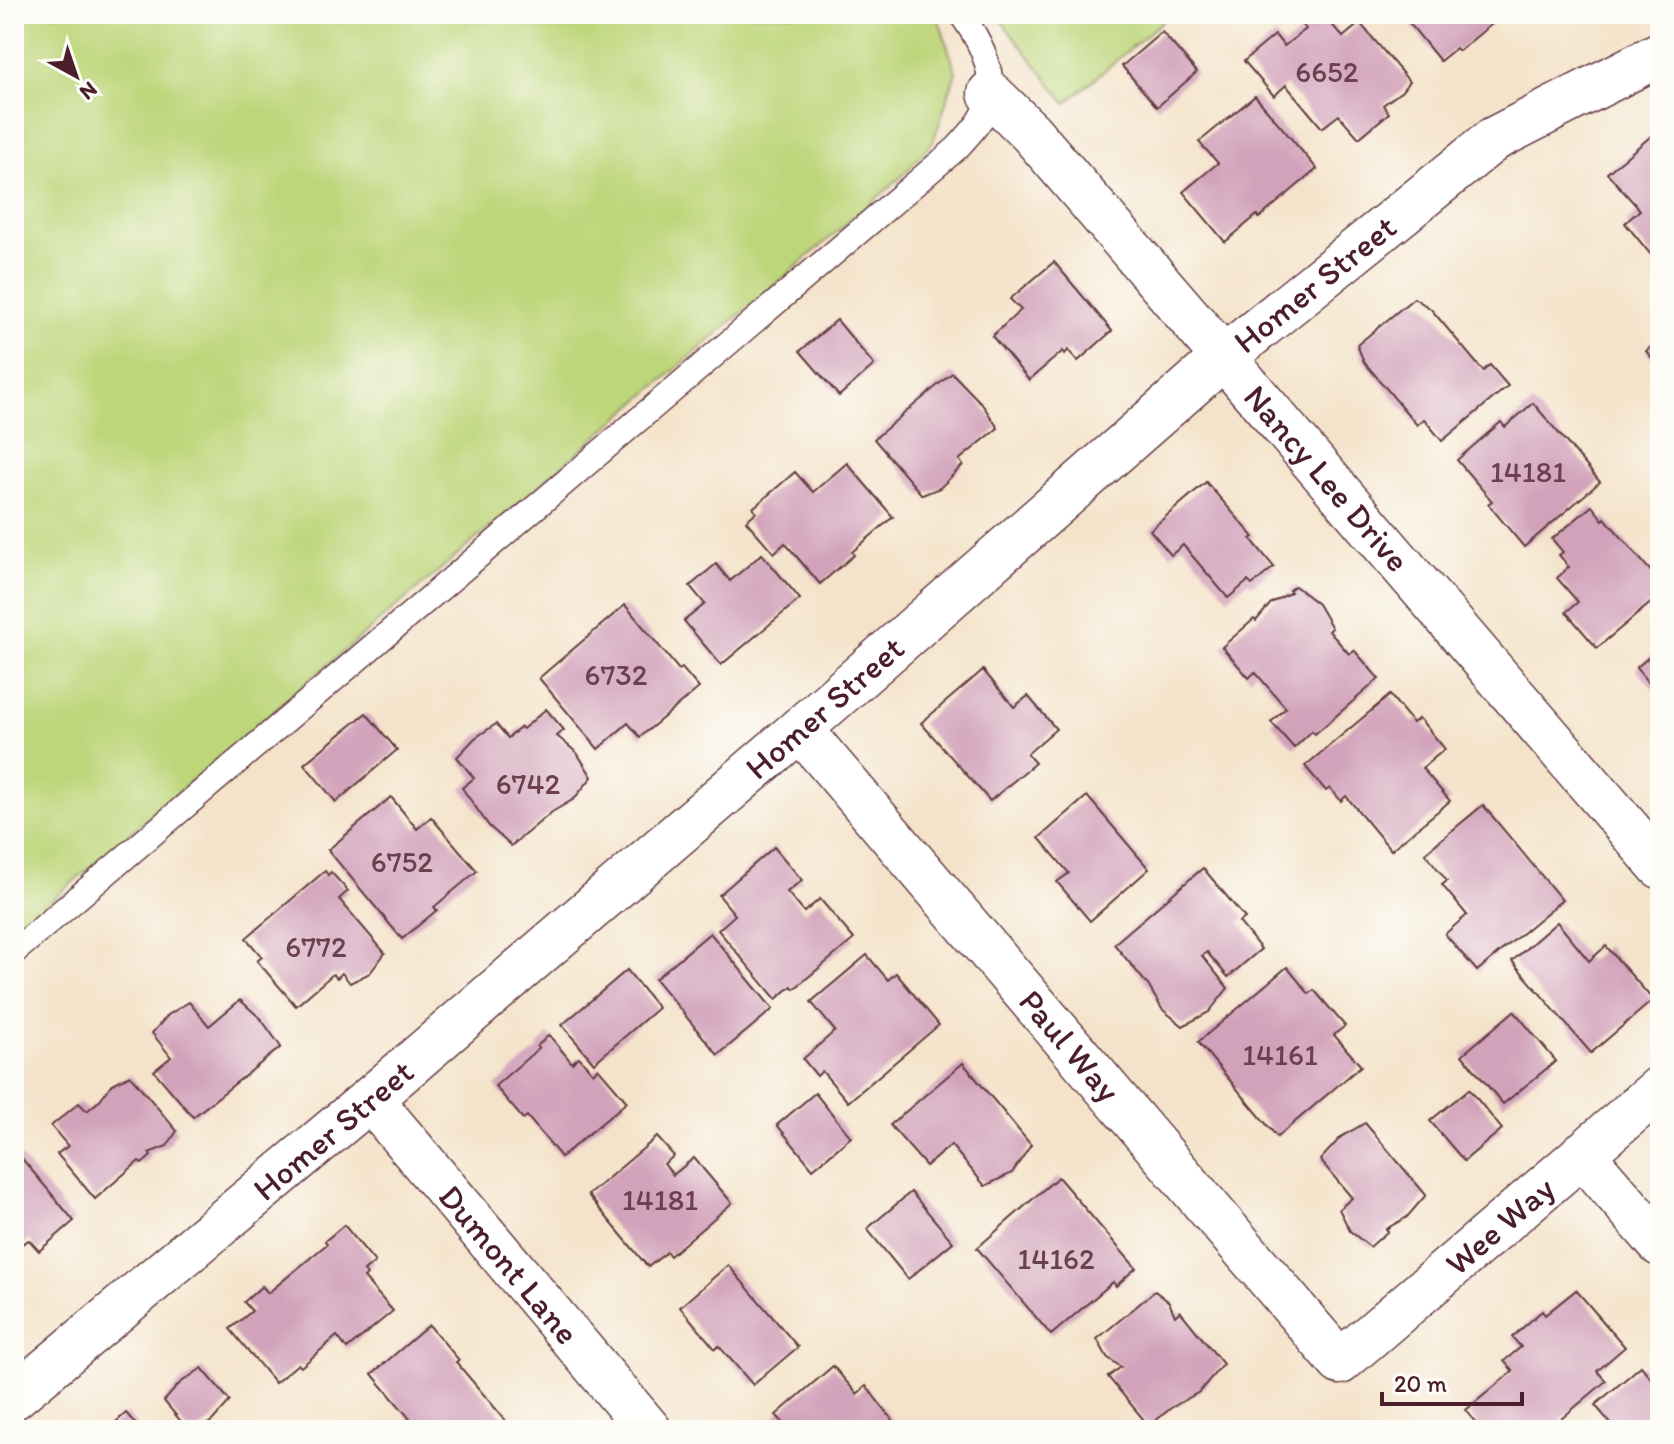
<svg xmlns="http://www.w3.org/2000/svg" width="1674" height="1444" font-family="Itim,sans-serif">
<rect width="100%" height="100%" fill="#fdfcf7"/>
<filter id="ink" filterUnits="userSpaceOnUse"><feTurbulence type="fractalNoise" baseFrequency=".0125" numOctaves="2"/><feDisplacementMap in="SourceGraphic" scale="16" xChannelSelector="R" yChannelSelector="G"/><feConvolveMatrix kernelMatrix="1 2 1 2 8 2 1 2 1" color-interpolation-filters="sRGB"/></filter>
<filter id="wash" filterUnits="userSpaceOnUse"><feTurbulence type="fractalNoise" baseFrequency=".006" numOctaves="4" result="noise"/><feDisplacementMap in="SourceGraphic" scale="32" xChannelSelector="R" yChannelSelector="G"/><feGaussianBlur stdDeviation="1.8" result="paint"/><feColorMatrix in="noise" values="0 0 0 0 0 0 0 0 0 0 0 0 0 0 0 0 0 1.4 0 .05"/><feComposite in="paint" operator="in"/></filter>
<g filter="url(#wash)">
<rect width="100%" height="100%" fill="#f4e3ca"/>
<g fill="#bed67a" stroke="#847a52" stroke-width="2">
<polygon points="14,14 937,14 956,72 933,142 898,180 14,932"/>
<polygon points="996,14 1171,14 1066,103"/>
</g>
<g id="blocks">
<g fill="#d2a2ba">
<polygon points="1294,14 1330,14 1326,18 1343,37 1360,23 1409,81 1402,91 1383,105 1389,113 1359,138 1339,115 1322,128 1286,85 1274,96 1244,61 1275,35 1284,46 1306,29"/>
<polygon points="1402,14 1504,14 1459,51 1456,48 1440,61"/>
<polygon points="1162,32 1197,72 1157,107 1122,66"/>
<polygon points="1255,96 1317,169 1259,218 1257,215 1225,242 1183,192 1218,163 1199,142"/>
<polygon points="1656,132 1660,137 1660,266 1625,223 1640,210 1607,173"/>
<polygon points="1054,262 1112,331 1078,361 1068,350 1065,354 1063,351 1029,380 992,336 1021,310 1010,299"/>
<polygon points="1414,298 1431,309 1483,371 1490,365 1508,386 1442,441 1424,419 1417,425 1364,362 1357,345"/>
<polygon points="837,320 874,365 839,396 800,351"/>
<polygon points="1660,339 1660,367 1646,351"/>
<polygon points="952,373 982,404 998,428 959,460 963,465 940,488 922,495 874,439"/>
<polygon points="1533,403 1600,482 1524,547 1488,504 1492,501 1457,460 1501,422 1505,427"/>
<polygon points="847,463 893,517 852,552 854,555 820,584 785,543 774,553 746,521 756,512 753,508 795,472 813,492"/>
<polygon points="1206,482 1254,537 1251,539 1274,567 1252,585 1248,581 1228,598 1183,545 1171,555 1150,530"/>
<polygon points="1592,506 1603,520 1605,518 1660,582 1660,595 1597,648 1566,612 1578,602 1557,578 1569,567 1559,555 1563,552 1552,539"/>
<polygon points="762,554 800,599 721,665 684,621 705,604 690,586 716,564 730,581"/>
<polygon points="1295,586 1318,604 1332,628 1329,631 1349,654 1354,650 1379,679 1315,734 1312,731 1294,748 1271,722 1286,708 1255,672 1249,678 1222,647 1254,619 1256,621 1271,603 1291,592 1289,590"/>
<polygon points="625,605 679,670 682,668 699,688 640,737 628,723 598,749 539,678"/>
<polygon points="1660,648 1660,697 1636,668"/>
<polygon points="983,670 1014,707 1028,696 1056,729 1027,754 1035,763 990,801 921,723"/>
<polygon points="1390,695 1413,723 1419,718 1445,749 1422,768 1450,801 1391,850 1346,796 1341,801 1330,788 1326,791 1305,766"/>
<polygon points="546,709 564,730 557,736 577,753 592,777 574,799 552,812 511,846 489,826 462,788 474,778 457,757 475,738 496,724 508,738 521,727 523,729"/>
<polygon points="366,713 397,750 336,802 304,764"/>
<polygon points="1087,796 1149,869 1090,921 1057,882 1069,873 1039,838"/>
<polygon points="391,797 417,829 431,817 477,871 434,907 437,910 402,939 328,850"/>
<polygon points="1483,805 1562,900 1477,971 1445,934 1467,915 1442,885 1447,881 1425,853"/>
<polygon points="774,847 802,880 787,892 804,912 820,899 854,939 794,989 792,986 776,999 718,930 735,915 719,895"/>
<polygon points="1203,868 1245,918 1239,922 1261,949 1228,977 1207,952 1202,956 1228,988 1209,1012 1183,1026 1162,1009 1148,985 1114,944"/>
<polygon points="325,871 328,875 331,872 348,891 339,899 385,953 370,973 350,983 342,973 337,978 333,974 296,1006 257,961 262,957 246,938"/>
<polygon points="1557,922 1589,961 1606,946 1653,1000 1591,1053 1512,961"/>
<polygon points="710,933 773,1009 718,1055 655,979"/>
<polygon points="867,955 888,980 896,973 939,1025 848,1102 822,1071 817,1076 803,1059 835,1031 811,1002"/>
<polygon points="1287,967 1309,994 1314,990 1345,1026 1334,1035 1361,1066 1277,1137 1198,1042"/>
<polygon points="627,970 658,1008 594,1063 562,1025"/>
<polygon points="240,1000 261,1019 281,1047 193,1117 154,1071 171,1057 152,1033 168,1015 189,1002 209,1026"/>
<polygon points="1514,1011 1556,1061 1503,1104 1462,1055"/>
<polygon points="549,1035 572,1063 579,1057 593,1073 598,1068 627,1102 561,1157 527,1116 523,1119 495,1086 539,1048 537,1046"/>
<polygon points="963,1063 1031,1145 1012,1173 985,1186 951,1145 926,1166 890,1125"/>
<polygon points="130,1075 177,1131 167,1146 149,1153 151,1156 142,1164 139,1161 95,1199 57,1154 68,1146 51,1126 79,1103 87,1111 99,1101 111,1085"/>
<polygon points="1469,1089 1502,1129 1464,1161 1430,1121"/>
<polygon points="815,1093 851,1137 813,1169 777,1125"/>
<polygon points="1365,1123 1426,1195 1407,1217 1386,1229 1388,1231 1370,1247 1350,1231 1339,1209 1352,1198 1320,1160 1341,1137"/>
<polygon points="657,1137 674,1156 664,1164 673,1175 694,1158 732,1203 670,1256 667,1252 648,1267 588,1195"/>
<polygon points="14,1149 74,1221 39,1251 29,1240 14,1248"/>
<polygon points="1058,1177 1136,1268 1116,1286 1113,1282 1051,1335 977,1248"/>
<polygon points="911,1192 953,1242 908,1279 867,1229"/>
<polygon points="344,1225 375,1262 364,1271 367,1275 364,1278 393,1311 347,1349 337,1336 301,1367 298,1364 275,1383 230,1329 252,1311 244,1302 262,1286 268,1293 327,1244 325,1241"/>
<polygon points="728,1265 798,1347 753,1385 719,1346 715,1349 680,1307"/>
<polygon points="1576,1290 1625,1347 1597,1371 1606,1381 1561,1419 1564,1422 1555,1430 1482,1430 1466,1410 1513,1371 1504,1361 1521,1347 1512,1337 1542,1311 1545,1315"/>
<polygon points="1155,1291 1169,1302 1175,1316 1180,1311 1223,1364 1199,1392 1171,1408 1149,1426 1108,1377 1121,1367 1107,1357 1097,1339"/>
<polygon points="429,1325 459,1360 456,1362 507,1422 498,1430 397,1430 410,1419 372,1374"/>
<polygon points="833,1366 857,1394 866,1386 893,1421 891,1430 790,1430 776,1415"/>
<polygon points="1641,1366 1660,1389 1660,1430 1616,1430 1595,1405"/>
<polygon points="202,1368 230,1401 212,1421 198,1430 188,1430 164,1401 180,1383"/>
<polygon points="126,1413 141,1430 107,1430"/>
</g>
</g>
</g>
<g filter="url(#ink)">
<use href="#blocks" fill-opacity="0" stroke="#643c43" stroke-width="2"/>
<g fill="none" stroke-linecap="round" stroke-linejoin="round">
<g stroke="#643c43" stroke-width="27">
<path id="lane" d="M14 952 957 148C965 139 975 129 981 119 1003 84 982 43 961 14"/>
</g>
<g stroke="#643c43" stroke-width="47">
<g id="street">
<path id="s1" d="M990 93 1031 133 1660 866"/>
<path id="s2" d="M800 729 1340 1362 1660 1088"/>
<path id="s3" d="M370 1099 649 1430"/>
<polyline points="1582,1154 1660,1244"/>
<path id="s4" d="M14 1397 370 1099 800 729 1224 357 1494 139 1660 54"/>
</g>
</g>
<use href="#lane" stroke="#fff" stroke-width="24"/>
<use href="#street" stroke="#fff" stroke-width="44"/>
</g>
</g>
<g text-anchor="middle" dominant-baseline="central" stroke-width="6" stroke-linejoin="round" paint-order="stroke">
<g font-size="30" fill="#6c404f">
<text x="1327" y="71">6652</text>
<text x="1528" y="471">14181</text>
<text x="616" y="674">6732</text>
<text x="528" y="783">6742</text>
<text x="402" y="861">6752</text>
<text x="316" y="946">6772</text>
<text x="1280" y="1054">14161</text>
<text x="660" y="1199">14181</text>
<text x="1056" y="1258">14162</text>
</g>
<g font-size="34" fill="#4a1f2b" stroke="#fdfcf7">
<text stroke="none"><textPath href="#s4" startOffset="1712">Homer Street</textPath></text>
<text stroke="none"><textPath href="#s1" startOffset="512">Nancy Lee Drive</textPath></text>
<text stroke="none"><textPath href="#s4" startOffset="1064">Homer Street</textPath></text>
<text stroke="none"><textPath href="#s2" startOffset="416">Paul Way</textPath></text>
<text stroke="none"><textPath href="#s4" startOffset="416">Homer Street</textPath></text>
<text stroke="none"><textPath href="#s2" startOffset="1042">Wee Way</textPath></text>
<text stroke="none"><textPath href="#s3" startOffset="216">Dumont Lane</textPath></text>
</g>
</g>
<rect width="1674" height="1444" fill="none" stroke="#fdfcf7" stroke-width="48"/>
<g transform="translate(76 76) rotate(140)" stroke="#fdfcf7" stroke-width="6" paint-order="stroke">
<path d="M0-6L14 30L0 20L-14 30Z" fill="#4a1f2b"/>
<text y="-12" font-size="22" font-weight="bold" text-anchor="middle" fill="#4a1f2b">N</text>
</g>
<path d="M1382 1392v12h140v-12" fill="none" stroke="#4a1f2b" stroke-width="4"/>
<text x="1394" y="1392" font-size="24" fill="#4a1f2b" stroke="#fdfcf7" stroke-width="6" paint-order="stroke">20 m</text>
</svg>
